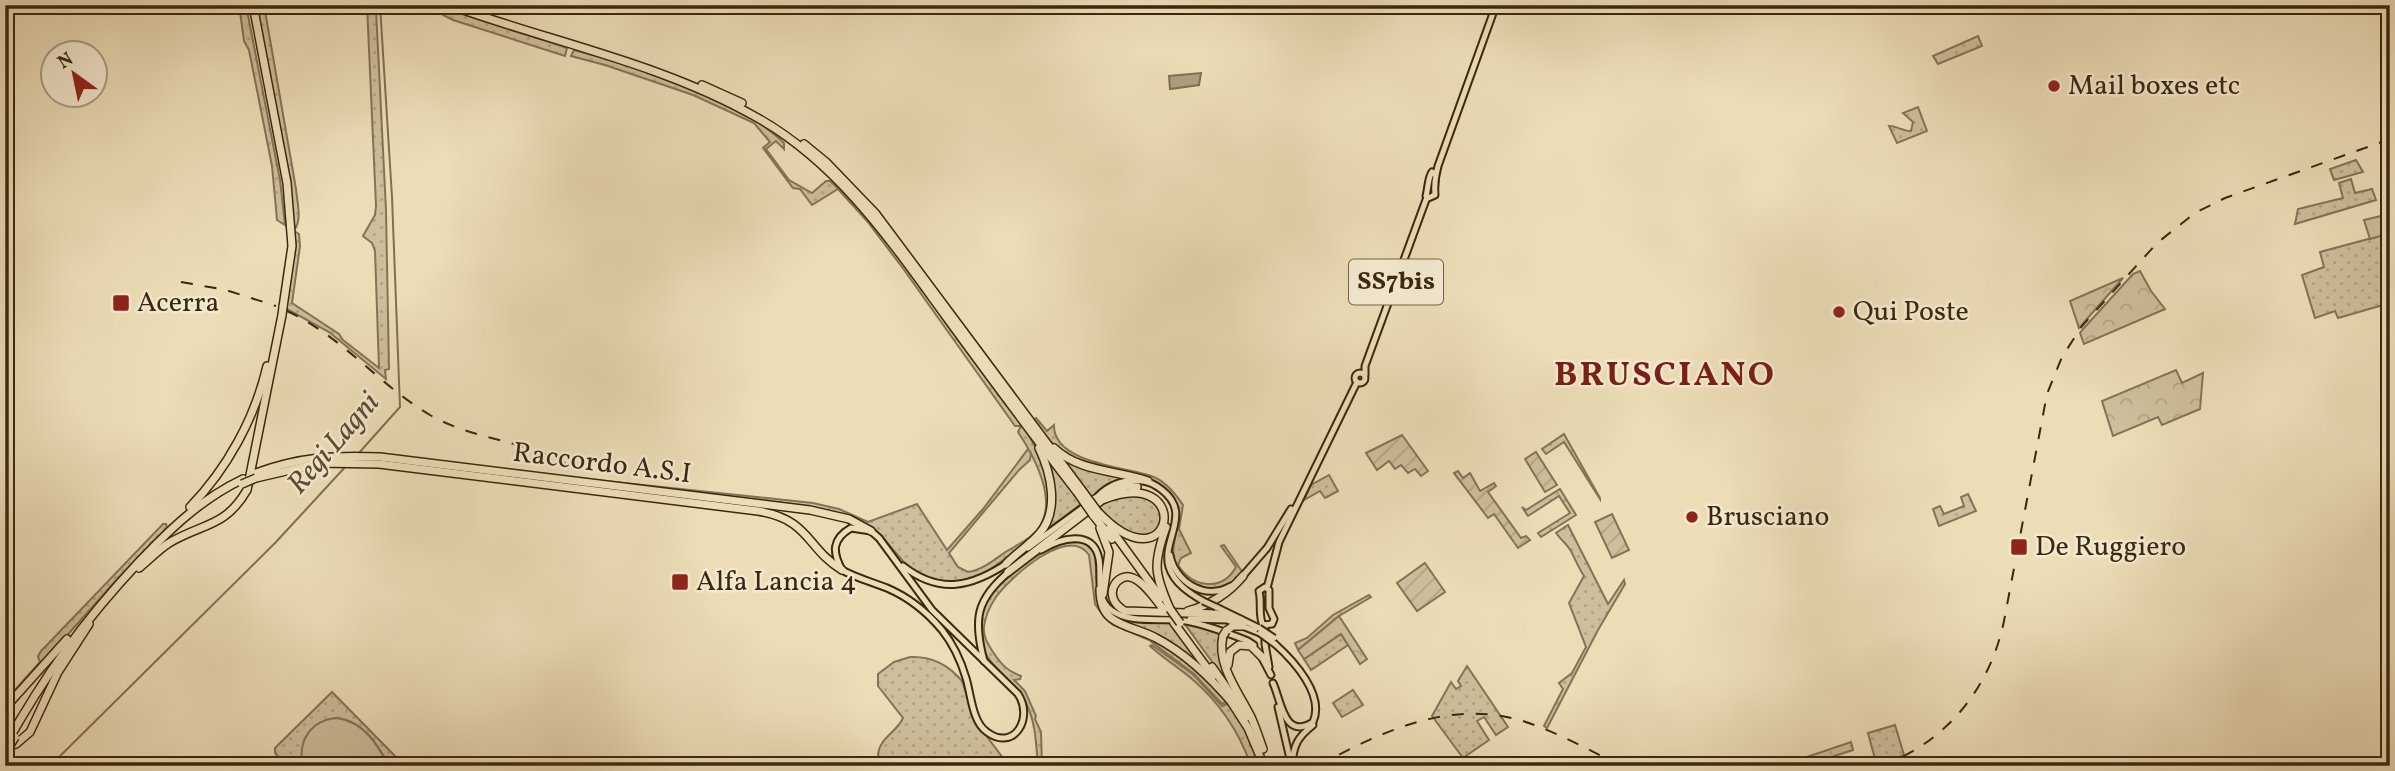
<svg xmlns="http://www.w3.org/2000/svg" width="2395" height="771" font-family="Vollkorn,serif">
<defs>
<pattern id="grass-dots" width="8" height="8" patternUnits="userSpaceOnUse" patternTransform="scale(1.75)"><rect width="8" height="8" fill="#cebe9b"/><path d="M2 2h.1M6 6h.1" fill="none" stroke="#b2a384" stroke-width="1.8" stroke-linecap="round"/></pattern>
<pattern id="forest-crowns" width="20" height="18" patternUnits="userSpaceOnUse" patternTransform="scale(1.75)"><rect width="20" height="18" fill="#cebe9b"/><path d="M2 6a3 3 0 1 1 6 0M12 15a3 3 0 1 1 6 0" fill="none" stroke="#b2a384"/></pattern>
<pattern id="garden-furrows" width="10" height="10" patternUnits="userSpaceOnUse" patternTransform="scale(1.75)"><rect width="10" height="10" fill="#cebe9b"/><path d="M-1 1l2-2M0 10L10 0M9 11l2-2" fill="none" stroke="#b2a384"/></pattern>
</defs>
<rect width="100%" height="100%" fill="#ecddb7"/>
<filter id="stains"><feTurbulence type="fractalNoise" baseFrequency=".00286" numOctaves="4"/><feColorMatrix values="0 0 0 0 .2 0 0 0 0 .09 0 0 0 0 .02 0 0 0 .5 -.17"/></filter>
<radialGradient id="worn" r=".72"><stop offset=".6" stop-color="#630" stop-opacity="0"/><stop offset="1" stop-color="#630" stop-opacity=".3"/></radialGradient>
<g fill="url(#grass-dots)" stroke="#847356" stroke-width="2">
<polygon points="239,5 246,5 280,180 285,225 277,220 272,166 249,50 244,41"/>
<path d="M255 5H264L296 189C297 201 302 219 295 229Z"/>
<polygon points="367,5 375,5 376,9 386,210 389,369 385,370 386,379 329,332 285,308 294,231 299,234 300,246 292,303 339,334 343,340 379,368 375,251 372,243 363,236 375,215 376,206"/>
<polygon points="419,5 439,5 567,48 565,56 453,20 443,15 445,10 442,9 439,13"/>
<polygon points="1978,36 1982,46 1938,64 1933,56"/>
<path d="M574 50C643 70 731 92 784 143V149L776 141 766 149 789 180 812 193 826 181H830L860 209 884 236 1024 427 1045 464 1050 502 1047 518 1036 536 984 574 977 578 954 582H942L922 576 908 567 884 539 871 528 845 515 567 477 813 503 839 509 868 522 917 504 947 550 983 509 1028 449 1031 453 1030 460 1019 470 949 553 958 567 968 572C983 570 995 559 1007 551 1017 545 1031 539 1038 529 1059 501 1034 456 1018 432L1021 426H1015L902 267 867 221 838 189 812 205 800 189 793 188 763 148 770 142 754 123 693 95 605 65 571 56Z"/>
<path d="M1918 107 1927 131 1897 143 1889 126C1897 126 1902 131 1911 131L1913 122 1903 113Z"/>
<polygon points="2356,160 2363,172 2334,180 2330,169"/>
<polygon points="2351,179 2355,193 2372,189 2376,200 2295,224 2298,209 2343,198 2339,183"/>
<polygon points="2387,234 2390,243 2390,303 2338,318 2335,311 2315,318 2302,275 2324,267 2320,252"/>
<path d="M1036 418 1047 431 1054 425C1053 463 1125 467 1151 476 1164 480 1175 493 1183 505L1179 529 1191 553 1181 558 1178 565C1193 588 1222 592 1236 567L1221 546 1224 545 1243 573C1232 583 1221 591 1205 589 1197 587 1193 584 1186 579 1156 556 1191 521 1171 494 1150 467 1104 475 1076 461 1058 452 1044 435 1033 420Z"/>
<polygon points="1564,434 1600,498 1600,499 1564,442 1546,454 1542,449"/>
<polygon points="1056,452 1126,478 1091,497"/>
<polygon points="1048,459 1081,504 1045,531 1048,524"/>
<polygon points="1329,475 1338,491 1325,498 1320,491 1304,500 1311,485"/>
<polygon points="1560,489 1576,515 1541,537 1538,533 1570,513 1559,496 1528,516 1522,507 1526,510"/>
<polygon points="1123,494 1153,499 1163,515 1158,531 1136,538 1107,519 1097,505"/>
<polygon points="1968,494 1976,511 1939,526 1933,509 1940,506 1944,514 1964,506 1961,497"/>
<polygon points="163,524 166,524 167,528 119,577 5,705 5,701 40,662 38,656 41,651"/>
<path d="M1568 525 1608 604 1624 580 1625 584 1598 630 1547 728 1544 726 1563 689 1559 683 1572 673 1586 647 1569 603 1584 576C1578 567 1576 561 1572 553 1569 546 1561 540 1556 533Z"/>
<path d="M1080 540 1089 546 1095 553 1098 596 1103 611 1157 639 1195 666 1227 701 1222 704 1194 674 1149 640 1113 625 1104 617 1095 604 1089 555C1068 524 1010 578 996 597 990 606 985 616 984 627 983 637 988 644 993 652 1001 664 1007 671 1021 676L1020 679 1014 680 1025 691 1036 716 1035 719 1041 732 1042 766H1038C1036 744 1036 723 1026 703 1018 686 1004 677 992 663 984 654 981 645 981 634 979 603 991 590 1014 573 1035 557 1053 542 1080 540Z"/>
<polygon points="1369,595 1371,597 1339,616 1298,650 1295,643 1307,638 1333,615"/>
<polygon points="1108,611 1120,616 1169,621 1200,663 1166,640 1118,620"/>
<polygon points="1184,623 1222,634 1220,644 1242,703"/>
<polygon points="1341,634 1348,645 1311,670 1304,659"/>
<path d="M1152 645 1194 675 1222 706 1229 703 1247 733 1261 766H1251C1239 731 1220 703 1192 679 1177 666 1164 659 1150 646Z"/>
<path d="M910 657C932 656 948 664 962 681L976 722 1009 766H886L878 755C879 738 897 732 903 718L878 686V674L894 662Z"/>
<polygon points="1467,666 1508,727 1496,735 1484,717 1477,721 1489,740 1463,758 1432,716 1451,682 1456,689 1461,686 1458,681"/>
<polygon points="1353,690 1363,705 1342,717 1333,703"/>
<path d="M332 692 397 758 389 765C380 750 371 733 355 724 325 707 296 735 303 766H287L275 753V748Z"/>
<polygon points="1895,725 1904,755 1877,766 1868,733"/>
<polygon points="1851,742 1853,750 1803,766 1801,759"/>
</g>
<g fill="url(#forest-crowns)" stroke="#847356" stroke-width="2">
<polygon points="2381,216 2387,234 2370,239 2364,220"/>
<polygon points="2140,271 2151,291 2165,309 2084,344 2080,333 2084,328 2133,274"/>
<polygon points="2123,278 2079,328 2070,301"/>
<polygon points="2176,370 2182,383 2203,373 2200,409 2162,425 2158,417 2113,436 2102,401"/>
<polygon points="1339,616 1367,659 1360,664 1341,634 1304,659 1298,650"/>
</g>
<g fill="url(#garden-furrows)" stroke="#847356" stroke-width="2">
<polygon points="1402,435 1428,471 1421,476 1415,469 1408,473 1401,465 1395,469 1389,461 1377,470 1366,453"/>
<polygon points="1536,452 1557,485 1545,492 1525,459"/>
<polygon points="1458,471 1463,478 1470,473 1480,491 1494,483 1496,486 1488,492 1521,538 1526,536 1530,540 1518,548 1494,514 1488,518 1454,473"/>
<polygon points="1612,514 1629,550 1612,558 1595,522"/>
<polygon points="1425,563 1445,592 1417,611 1397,583"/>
</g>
<path fill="#cebe9b" stroke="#847356" stroke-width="2" d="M337 718C364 722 377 744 389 766H303C297 741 311 720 337 718Z"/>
<polygon fill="#af9f7e" stroke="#806f52" stroke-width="2" points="1201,73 1199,85 1170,89 1169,76"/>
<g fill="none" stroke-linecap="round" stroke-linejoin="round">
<g stroke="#806f52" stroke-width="2">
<polyline points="358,454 400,407 392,197 380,5"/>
<polyline points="50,766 276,542 347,465"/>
</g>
<g stroke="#3a2810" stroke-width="9">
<g id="major">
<path d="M1436 175 1432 172C1428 177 1428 189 1426 196L1428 198 1435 195C1434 184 1435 177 1438 166L1496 5"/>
<circle cx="1360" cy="378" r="5"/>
<polyline points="1365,375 1365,366 1427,197"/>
<path d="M1098 496C1111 483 1126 479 1143 481 1150 482 1157 486 1162 490 1193 514 1161 540 1169 567 1174 583 1189 593 1203 601"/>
<path d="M851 528 871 531 879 538 932 610 1018 694C1034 718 1014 752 987 732 972 722 971 694 966 678 961 661 953 644 942 630 927 612 908 597 887 588 872 582 856 578 842 570 832 552 832 539 851 528Z"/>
<polyline points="1028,548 1088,504"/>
<path d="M1041 550C1059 539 1093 528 1099 559 1102 576 1095 598 1111 610 1131 625 1163 617 1186 621 1207 625 1228 633 1248 641L1254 645"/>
<path d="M1170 555C1175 582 1205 601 1231 586"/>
<path d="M903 566C940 595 972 587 1009 562"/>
<polyline points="1241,578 1267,548 1291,509"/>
<path d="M1265 587 1269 590V608L1274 619 1272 624 1263 625C1258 616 1262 602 1259 591Z"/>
<polyline points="1267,588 1279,542 1357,382"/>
<polyline points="1216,607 1259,628"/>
<polyline points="1190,619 1227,620 1260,633"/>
<polyline points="1265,626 1265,644 1269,667"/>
<polyline points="1261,656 1271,675"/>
<path d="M984 661C973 619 976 599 1010 571"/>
<path d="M1273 683C1281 700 1284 741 1313 722 1325 695 1294 661 1275 644"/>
<polyline points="1278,707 1290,759"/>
<path d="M1292 766C1293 745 1298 737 1313 725"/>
</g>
</g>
<g stroke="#3a2810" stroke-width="10">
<g id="highway">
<polyline points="253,5 287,183 292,246 283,307"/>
<path d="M449 5C551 42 661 63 756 117 839 163 893 244 947 318 990 377 1033 435 1077 492"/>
<polyline points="702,85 742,103"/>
<polyline points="804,144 826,162 876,214 1081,489"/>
<path d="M1054 448C1079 472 1116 470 1148 481"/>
<path d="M256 473C299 457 335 455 380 457L810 510 849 519 871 531"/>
<path d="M256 478 321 463 379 464 758 511C811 520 805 547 842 570"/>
<polyline points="1095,499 1126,486 1137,487"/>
<path d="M190 507C227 469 255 418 267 366"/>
<polyline points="1093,515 1112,539"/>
<path d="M1166 527C1153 564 1154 573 1170 609"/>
<polyline points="1100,528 1109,552 1103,594"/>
<polyline points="1110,528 1161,598"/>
<path d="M1006 564C1016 553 1030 545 1039 534 1060 511 1051 473 1039 448"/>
<path d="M139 568C149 560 158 550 169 543 202 523 225 528 247 490L282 315"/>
<path d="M1008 572 1102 500C1196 462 1174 592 1098 512"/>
<path d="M1100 589C1100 601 1102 611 1111 618 1124 628 1142 630 1156 638 1187 654 1212 679 1234 705"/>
<path d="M1164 610C1156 600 1145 583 1133 578 1117 571 1100 597 1125 611L1216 614 1240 620"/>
<path d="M1188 611C1210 605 1228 594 1243 576"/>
<polyline points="1174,623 1213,676"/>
<polyline points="1226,631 1233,626 1243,626"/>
<path d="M1223 636C1216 664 1239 693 1251 717 1256 728 1259 738 1263 749"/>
<polyline points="1228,665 1230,652 1239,645 1251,646 1262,657"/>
<polyline points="1212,667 1247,717"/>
<polyline points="1232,703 1248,728 1264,766"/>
<polyline points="5,708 67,639"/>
<path d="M5 746C45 675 82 623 138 563 169 530 201 499 243 479"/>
<polyline points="6,747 16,744 30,732 58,672 89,624"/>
</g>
</g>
<use href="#major" stroke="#ecddb7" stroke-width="5"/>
<use href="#highway" stroke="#ecddb7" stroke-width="7"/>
<g stroke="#3a2810" stroke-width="2" stroke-dasharray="12 12" stroke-linecap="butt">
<polyline points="181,282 226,290 276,306"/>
<path d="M287 311C343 337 379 385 430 415 475 441 528 440 571 467"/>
<path d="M1318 766C1382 731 1450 699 1523 721 1557 732 1589 750 1621 766"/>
<path d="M1881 766C1947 742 1990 688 2004 621L2047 394 2062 357 2082 326 2157 243 2195 213 2225 198 2390 139"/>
</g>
<g stroke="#3a2810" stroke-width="9" stroke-linecap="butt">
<g id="major-bridge">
<polyline points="1203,601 1216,607"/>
<polyline points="1259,628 1274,638"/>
<polyline points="1260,633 1275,644"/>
</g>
</g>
<g stroke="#3a2810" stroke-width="10" stroke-linecap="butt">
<g id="highway-bridge">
<polyline points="282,315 283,307"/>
<polyline points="242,484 256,478"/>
<polyline points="1081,489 1098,512"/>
<polyline points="1077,492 1093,515"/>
<polyline points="1170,609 1180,623"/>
<polyline points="1223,636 1226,631"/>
<polyline points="5,754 15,737"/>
</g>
</g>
<use href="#major-bridge" stroke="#ecddb7" stroke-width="5"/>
<use href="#highway-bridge" stroke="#ecddb7" stroke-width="7"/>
</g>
<g fill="#8f2418" stroke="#f3e9d0" stroke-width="2.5">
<circle cx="2054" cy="86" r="7"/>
<rect x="112" y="294" width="18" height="18" rx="3.5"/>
<circle cx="1839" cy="312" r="7"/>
<circle cx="1692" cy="517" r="7"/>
<rect x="2010" y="538" width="18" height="18" rx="3.5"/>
<rect x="671" y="573" width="18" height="18" rx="3.5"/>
</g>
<g text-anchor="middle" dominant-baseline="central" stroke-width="5" stroke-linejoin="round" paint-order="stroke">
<rect fill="#f3e9d0" stroke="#72624a" stroke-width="2" x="1349" y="259.5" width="94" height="45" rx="5"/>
<g font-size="26" font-weight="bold" fill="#3a2810">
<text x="1396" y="282">SS7bis</text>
</g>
<g font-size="28" fill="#3a2810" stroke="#f3e9d0" text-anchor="start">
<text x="2068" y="86">Mail boxes etc</text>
<text x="137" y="303">Acerra</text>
<text x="1853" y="312">Qui Poste</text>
<text x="1706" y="517">Brusciano</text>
<text x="2035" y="547">De Ruggiero</text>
<text x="696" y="582">Alfa Lancia 4</text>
</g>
<g font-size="28" fill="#3a2810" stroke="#f3e9d0">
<text transform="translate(602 464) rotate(7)">Raccordo A.S.I</text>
</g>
<g font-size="30" font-style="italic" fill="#5d4c31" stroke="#f3e9d0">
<text transform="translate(334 444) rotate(-49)">Regi Lagni</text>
</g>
<g font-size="35" font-weight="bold" letter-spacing="2" fill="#7a1f14" stroke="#f3e9d0">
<text x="1665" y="376">BRUSCIANO</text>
</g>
</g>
<rect width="2395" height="771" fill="none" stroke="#ecddb7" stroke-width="28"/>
<rect x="7" y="7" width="2381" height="757" fill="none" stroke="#3a2810" stroke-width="3.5"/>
<rect x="14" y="14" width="2367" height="743" fill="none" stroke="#3a2810" stroke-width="2"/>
<g transform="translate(74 74) rotate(327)"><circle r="33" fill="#f3e9d0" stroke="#a99c83" stroke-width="2"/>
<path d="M0-5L12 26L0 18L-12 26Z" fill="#8f2418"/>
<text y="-10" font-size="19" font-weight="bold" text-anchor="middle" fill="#3a2810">N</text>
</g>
<rect width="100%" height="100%" filter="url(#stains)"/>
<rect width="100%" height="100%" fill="url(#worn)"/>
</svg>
